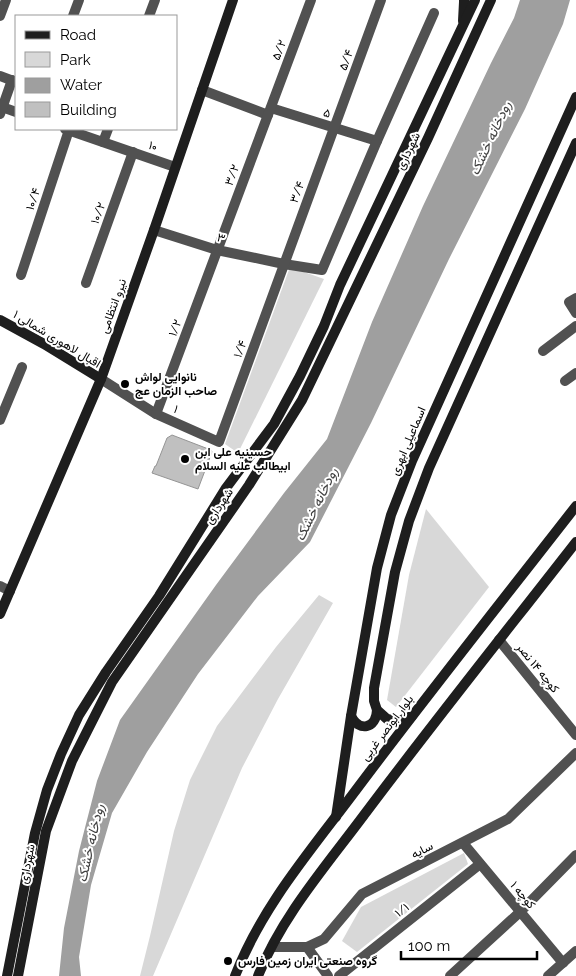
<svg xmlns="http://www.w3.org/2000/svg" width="576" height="976" font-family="Raleway,Vazirmatn,sans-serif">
<rect width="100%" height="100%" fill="#fff"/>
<g fill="#d8d8d8">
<polygon points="290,267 324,279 238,453 225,444"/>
<polygon points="426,509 489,587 396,707 387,700 409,575"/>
<polygon points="319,595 333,603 278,699 242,768 153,976 140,976 150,936 174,831 190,780 217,726 276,647"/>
<polygon points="464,853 468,864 357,952 342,941 361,907"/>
</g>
<polygon fill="#9f9f9f" points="520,0 570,0 563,24 525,109 449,259 371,423 310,542 258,596 198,674 147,752 112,813 91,885 79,957 81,976 59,976 64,928 79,851 97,781 120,720 216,585 284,493 327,439 372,322 423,206 491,63 514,18"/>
<polygon fill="#c0c0c0" stroke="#959595" points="172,435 211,450 212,452 198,489 152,473 155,466 156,466 167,438"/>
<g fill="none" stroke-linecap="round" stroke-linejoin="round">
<g stroke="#515151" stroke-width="10">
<polyline points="0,16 6,0"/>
<polyline points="73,16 79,0"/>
<polyline points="149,16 155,0"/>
<polyline points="0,76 16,82"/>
<polyline points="202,90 268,115"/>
<polyline points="2,107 16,112"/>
<polyline points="271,108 377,141"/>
<polyline points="0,114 12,80"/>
<polyline points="65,129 175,167"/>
<polyline points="103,142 108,129"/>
<polyline points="154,230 217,250 284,264 322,270 377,141 434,13"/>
<polyline points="21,275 69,130"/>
<polyline points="86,283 133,152"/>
<polyline points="576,298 569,302 576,313"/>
<polyline points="543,351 576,326"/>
<polyline points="101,379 156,414 219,442 381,0"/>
<polyline points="565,381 576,373"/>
<polyline points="156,414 311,0"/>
<polyline points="0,420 22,367"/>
<polyline points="0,586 10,591"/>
<polyline points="499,640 576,735"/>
<polyline points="463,843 563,963"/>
<polyline points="272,947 307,947 324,939 362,894 508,819 576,753"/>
<polyline points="307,947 328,976"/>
<polyline points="339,976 480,864"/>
<polyline points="450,976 520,912 576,855"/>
<polyline points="548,976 576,951"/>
</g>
<g stroke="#1e1e1e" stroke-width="10">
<polyline points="463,21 464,2 464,0"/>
<polyline points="0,320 44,344 101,379"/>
<polyline points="0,614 101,379 154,230 233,0"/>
<path d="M351 716C359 732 376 729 377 710"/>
<polyline points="412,716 399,721 387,719 377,710 374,701 374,688 395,572 409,521 429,468 576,143"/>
<polyline points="336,817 351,716 377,568 391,515 412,461 576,97"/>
<polyline points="7,976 35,833 47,790 61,754 79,715 106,672 159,596 226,488 274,424 300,376 324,326 340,285 475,0"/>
<polyline points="18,976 46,831 72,761 112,682 249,485 302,400 428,138 491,0"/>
<path d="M235 976C262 906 312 849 356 790 428 694 502 601 576 506"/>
<path d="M258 976C282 916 326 866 364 815 433 723 505 633 576 542"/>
</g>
</g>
<g fill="#000" stroke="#fff" stroke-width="2">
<circle cx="125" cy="384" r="5"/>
<circle cx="185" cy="459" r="5"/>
<circle cx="228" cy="961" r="5"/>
</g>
<g text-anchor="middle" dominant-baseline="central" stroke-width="4" stroke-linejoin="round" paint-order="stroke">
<g font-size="12" fill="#000" stroke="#fff">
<text transform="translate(279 50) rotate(-70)">۵/۲</text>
<text transform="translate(346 60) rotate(-70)">۵/۴</text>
<text transform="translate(327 113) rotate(18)">۵</text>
<text transform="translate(153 146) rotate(19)">۱۰</text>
<text transform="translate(408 151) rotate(-64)">شهرداری</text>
<text transform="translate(232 175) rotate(-69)">۳/۲</text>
<text transform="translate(297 192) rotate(-70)">۳/۴</text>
<text transform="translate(33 199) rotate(-72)">۱۰/۴</text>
<text transform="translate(98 213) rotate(-70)">۱۰/۲</text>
<text transform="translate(221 238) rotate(15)">۳</text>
<text transform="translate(113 306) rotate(-70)">نیرو انتظامی</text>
<text transform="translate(175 328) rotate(-69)">۱/۲</text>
<text transform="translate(57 339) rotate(31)">اقبال لاهوری شمالی ۱</text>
<text transform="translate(240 349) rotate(-70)">۱/۴</text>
<text transform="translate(176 409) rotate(24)">۱</text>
<text transform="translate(408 441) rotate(-67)">اسماعیلی ابهری</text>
<text transform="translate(219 506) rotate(-56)">شهرداری</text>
<text transform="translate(538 668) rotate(51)">کوچه ۱۴ نصر</text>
<text transform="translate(387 728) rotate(-53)">بلوار ابونصر غربی</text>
<text transform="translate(422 850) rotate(-27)">سایه</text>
<text transform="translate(27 864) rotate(-79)">شهرداری</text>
<text transform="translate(523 895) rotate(50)">کوچه ۱</text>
<text transform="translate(402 910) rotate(-38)">۱/۱</text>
</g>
<g font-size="12" font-weight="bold" fill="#000" stroke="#fff" text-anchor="start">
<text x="135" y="377">نانوایی لواش<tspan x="135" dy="14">صاحب الزمان عج</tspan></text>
<text x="195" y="452">حسینیه علی ابن<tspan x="195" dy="14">ابیطالب علیه السلام</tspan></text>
<text x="238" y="961">گروه صنعتی ایران زمین فارس</text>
</g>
<g font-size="14" font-style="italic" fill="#404040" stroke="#fff">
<text transform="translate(490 138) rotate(-65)">رودخانه خشک</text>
<text transform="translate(316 504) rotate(-64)">رودخانه خشک</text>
<text transform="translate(90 843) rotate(-77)">رودخانه خشک</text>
</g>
</g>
<rect x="15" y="15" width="162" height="115" fill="#ffffff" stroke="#999999"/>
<rect x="25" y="31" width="25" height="8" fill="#1e1e1e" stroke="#999999"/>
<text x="60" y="40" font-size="15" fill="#000000">Road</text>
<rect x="25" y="52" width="25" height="15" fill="#d8d8d8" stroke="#999999"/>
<text x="60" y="65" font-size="15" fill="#000000">Park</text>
<rect x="25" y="78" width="25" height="15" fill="#9f9f9f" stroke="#999999"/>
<text x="60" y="90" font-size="15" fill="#000000">Water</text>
<rect x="25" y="102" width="25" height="15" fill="#c0c0c0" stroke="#999999"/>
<text x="60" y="115" font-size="15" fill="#000000">Building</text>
<path d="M401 951v8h136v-8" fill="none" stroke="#000000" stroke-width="2.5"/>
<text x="408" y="951" font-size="15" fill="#000000" stroke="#ffffff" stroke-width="4" paint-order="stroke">100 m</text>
</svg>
